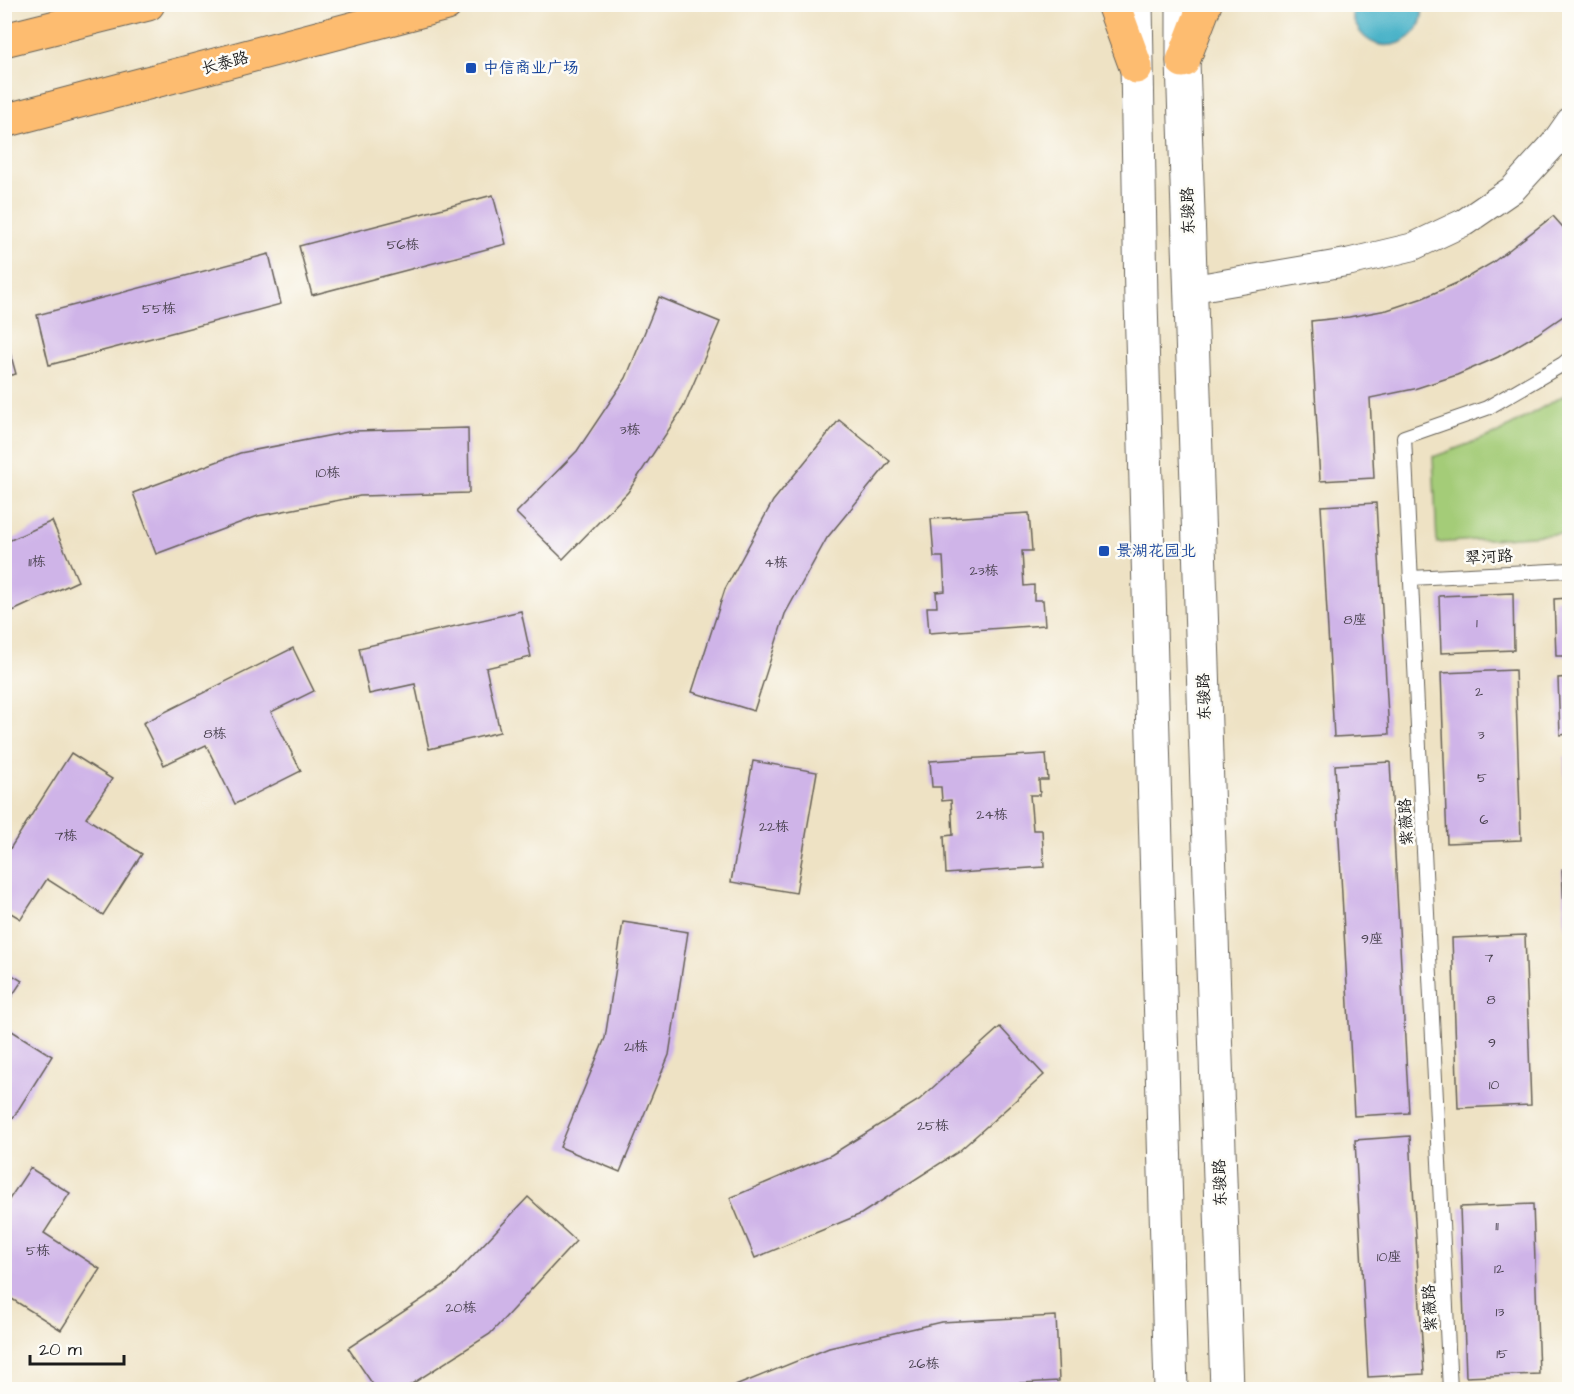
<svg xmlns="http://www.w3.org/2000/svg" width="1574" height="1394" font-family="'Architects Daughter','LXGW WenKai TC',sans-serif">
<rect width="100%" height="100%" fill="#fdfcf7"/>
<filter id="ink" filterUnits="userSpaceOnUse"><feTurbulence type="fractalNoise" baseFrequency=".0167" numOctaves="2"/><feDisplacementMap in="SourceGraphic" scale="12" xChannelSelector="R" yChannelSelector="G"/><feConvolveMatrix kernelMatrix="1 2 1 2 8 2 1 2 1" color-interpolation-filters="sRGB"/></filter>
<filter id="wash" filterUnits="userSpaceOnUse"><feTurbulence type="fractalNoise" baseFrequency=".008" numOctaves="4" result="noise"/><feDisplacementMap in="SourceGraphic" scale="24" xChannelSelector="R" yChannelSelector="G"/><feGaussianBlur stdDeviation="1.35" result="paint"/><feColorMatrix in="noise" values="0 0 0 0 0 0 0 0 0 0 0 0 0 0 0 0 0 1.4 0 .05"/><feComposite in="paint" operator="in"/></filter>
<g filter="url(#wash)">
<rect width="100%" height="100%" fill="#eee2c4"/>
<polygon fill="#a4cc78" stroke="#60744a" stroke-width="1.5" points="1569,392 1569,533 1437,543 1433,457 1498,433"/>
<path fill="#49b2c8" stroke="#326772" stroke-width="1.5" d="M1422 5C1428 43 1376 62 1357 27 1353 20 1351 12 1353 5Z"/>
<g id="blocks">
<g fill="#cfb4e8">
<polygon points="493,195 506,244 312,295 299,246"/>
<polygon points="1553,216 1569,234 1569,312 1537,334 1498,357 1457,375 1414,389 1370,398 1374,478 1320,481 1311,321 1349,317 1387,310 1423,298 1459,282 1492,263"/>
<polygon points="269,254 281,304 49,365 37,315"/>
<polygon points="659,297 720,322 683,408 628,492 563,559 516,513 577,451 626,378"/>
<polygon points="4,331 16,374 4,377"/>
<polygon points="839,420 890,461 827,538 785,614 754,711 692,692 725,589 773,501"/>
<polygon points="468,428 469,493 360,496 258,516 156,554 133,493 240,453 353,431"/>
<polygon points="1376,503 1389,734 1334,737 1321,506"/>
<polygon points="1029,513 1032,551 1022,551 1024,586 1034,585 1034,600 1043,600 1045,625 929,633 927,607 937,607 936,592 945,591 943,557 934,557 931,519"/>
<polygon points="52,521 78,581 4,615 4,543"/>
<polygon points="1513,593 1514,650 1441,653 1439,596"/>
<polygon points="1569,598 1569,656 1556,656 1554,599"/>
<polygon points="521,611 531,657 486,668 500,732 429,749 415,684 369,694 359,648"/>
<polygon points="293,648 314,691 271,712 301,771 235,804 206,745 164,765 143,723"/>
<polygon points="1515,670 1521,840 1447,843 1441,673"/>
<polygon points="1569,677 1569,734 1560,735 1558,678"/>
<polygon points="71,753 112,779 86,818 142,854 103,915 47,879 21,919 4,909 4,858"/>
<polygon points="1046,754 1048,780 1039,780 1040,795 1030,795 1033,830 1042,830 1044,867 946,874 944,836 953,835 951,800 942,801 941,787 932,787 930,761"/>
<polygon points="1569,756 1569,814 1566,814 1564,757"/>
<polygon points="753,761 817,772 796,893 731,882"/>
<polygon points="1390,762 1409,1113 1354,1116 1335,765"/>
<polygon points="1562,870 1569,870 1569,928 1565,928"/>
<polygon points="623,922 688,932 669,1055 620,1172 560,1147 605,1038"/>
<polygon points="1525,935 1531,1105 1458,1108 1452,938"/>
<polygon points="1567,945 1569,945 1569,971 1568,971"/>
<polygon points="4,970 22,981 4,1008"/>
<polygon points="4,1026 52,1056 13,1118 4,1112"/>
<polygon points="1000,1027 1044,1075 958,1152 861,1214 755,1258 730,1198 831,1155 919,1100"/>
<polygon points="1410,1136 1424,1374 1368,1377 1355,1140"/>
<polygon points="30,1168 70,1193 44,1233 100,1269 61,1330 4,1294 4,1207"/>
<polygon points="528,1197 576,1241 490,1334 404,1389 376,1389 348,1348 447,1283"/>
<polygon points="1533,1204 1539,1374 1466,1377 1460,1207"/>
<polygon points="1056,1316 1059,1381 950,1387 940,1389 728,1389 829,1348 941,1322"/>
</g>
</g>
</g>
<g filter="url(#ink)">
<use href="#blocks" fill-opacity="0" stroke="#666157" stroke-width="1.5"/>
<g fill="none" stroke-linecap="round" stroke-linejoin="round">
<g stroke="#666157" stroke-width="16">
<g id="service">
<polyline points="1411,578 1570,570"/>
<polyline points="1450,1390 1404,437 1487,408 1563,364 1570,358"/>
</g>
</g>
<g stroke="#666157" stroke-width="29">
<polyline id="minor" points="1191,289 1349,262 1412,247 1465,222 1513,189 1554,144 1570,121"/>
</g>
<g stroke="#666157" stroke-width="35">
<g id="tertiary">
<polyline points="1136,4 1141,300 1171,1390"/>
<polyline points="1183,4 1183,61 1227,1390"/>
</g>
</g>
<g stroke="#666157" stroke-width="35">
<g id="trunk">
<polyline points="1113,4 1136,67"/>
<polyline points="4,40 148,4"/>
<polyline points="1183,61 1205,4"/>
<polyline points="4,121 446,4"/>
</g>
</g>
<use href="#service" stroke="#fff" stroke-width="14"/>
<use href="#minor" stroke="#fff" stroke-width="27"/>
<use href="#tertiary" stroke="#fff" stroke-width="33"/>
<use href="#trunk" stroke="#fdbc70" stroke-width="33"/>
</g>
</g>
<g fill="#1a4fb4" stroke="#fdfcf7" stroke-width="2">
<rect x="465" y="62" width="12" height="12" rx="3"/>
<rect x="1098" y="545" width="12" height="12" rx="3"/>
</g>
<g text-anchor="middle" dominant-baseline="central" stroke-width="5" stroke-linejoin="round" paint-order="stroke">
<g font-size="14" fill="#49424f">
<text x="403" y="245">56栋</text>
<text x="159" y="309">55栋</text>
<text x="630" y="430">3栋</text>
<text x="328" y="473">10栋</text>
<text x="37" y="562">11栋</text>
<text x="776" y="563">4栋</text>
<text x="984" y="571">23栋</text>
<text x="1355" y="620">8座</text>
<text x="1477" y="623">1</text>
<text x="1479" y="692">2</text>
<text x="215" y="734">8栋</text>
<text x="1481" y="735">3</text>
<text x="1482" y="778">5</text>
<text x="992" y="815">24栋</text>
<text x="1484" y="820">6</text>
<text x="774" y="827">22栋</text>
<text x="66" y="836">7栋</text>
<text x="1372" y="939">9座</text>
<text x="1489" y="958">7</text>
<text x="1491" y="1000">8</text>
<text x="1492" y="1043">9</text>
<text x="636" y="1047">21栋</text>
<text x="1494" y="1085">10</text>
<text x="933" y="1126">25栋</text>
<text x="1497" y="1226">11</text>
<text x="38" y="1251">5栋</text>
<text x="1389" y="1257">10座</text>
<text x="1499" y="1269">12</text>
<text x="461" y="1308">20栋</text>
<text x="1500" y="1312">13</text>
<text x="1502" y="1354">15</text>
<text x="924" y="1364">26栋</text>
</g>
<g font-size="16" fill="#1c1c1c" stroke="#fdfcf7">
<text transform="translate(225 63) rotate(-15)">长泰路</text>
<text transform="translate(1188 211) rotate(-92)">东骏路</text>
<text transform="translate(1489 557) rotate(-3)">翠河路</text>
<text transform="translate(1204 697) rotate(-92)">东骏路</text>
<text transform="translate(1406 822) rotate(-93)">紫薇路</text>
<text transform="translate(1220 1183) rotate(-92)">东骏路</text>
<text transform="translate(1430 1308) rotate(-93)">紫薇路</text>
</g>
<g font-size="16" fill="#164399" stroke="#fdfcf7" text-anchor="start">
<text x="483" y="68">中信商业广场</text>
<text x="1116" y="551">景湖花园北</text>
</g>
</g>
<rect width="1574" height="1394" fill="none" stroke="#fdfcf7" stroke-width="24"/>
<path d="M30 1355v9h94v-9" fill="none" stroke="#1c1c1c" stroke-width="3"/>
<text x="39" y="1355" font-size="18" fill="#1c1c1c" stroke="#fdfcf7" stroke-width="4.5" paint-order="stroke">20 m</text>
</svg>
